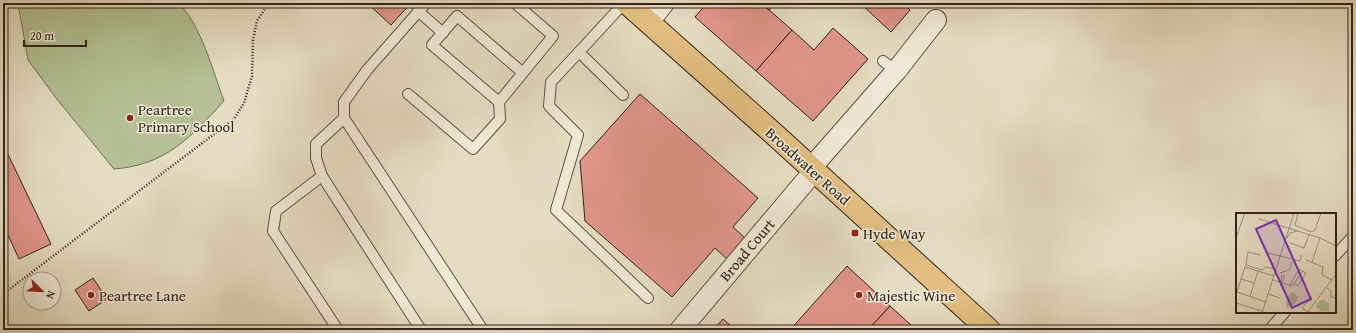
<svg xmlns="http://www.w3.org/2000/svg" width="1356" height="333" font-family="'Gentium Book Plus',serif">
<rect width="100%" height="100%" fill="#e5ddc2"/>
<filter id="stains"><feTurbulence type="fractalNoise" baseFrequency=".005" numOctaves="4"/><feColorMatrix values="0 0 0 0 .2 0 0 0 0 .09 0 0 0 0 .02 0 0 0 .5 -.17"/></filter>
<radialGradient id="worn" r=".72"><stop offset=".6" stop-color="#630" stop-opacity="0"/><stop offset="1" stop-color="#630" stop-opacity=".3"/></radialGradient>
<path fill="#b3c194" stroke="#727257" d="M18 3H178C200 22 214 74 224 101 191 137 166 165 114 169L56 98 28 60Z"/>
<g fill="#e1968a" stroke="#32221a">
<polygon points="367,3 411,3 391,25"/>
<polygon points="707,3 761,3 792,30 756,71 695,17"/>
<polygon points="761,3 775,3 769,10"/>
<polygon points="860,3 910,3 907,7 910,10 891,32"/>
<polygon points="833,28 868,59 813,121 756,71 792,30 814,50"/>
<polygon points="640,94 758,198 733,227 745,238 727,259 715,248 672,297 585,221 580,161"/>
<polygon points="3,144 51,244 19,259 3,224"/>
<polygon points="847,266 890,306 868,330 790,330"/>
<polygon points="93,278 107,299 89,311 75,290"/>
<polygon points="890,306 911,325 917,330 868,330"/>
<polygon points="723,319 736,330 713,330"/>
</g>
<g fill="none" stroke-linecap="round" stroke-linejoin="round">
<g stroke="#5f5144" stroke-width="12">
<g id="lane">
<polyline points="426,3 367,70 344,102 344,118 483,330"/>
<polyline points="515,3 553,36 499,102 432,45 457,16 523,73"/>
<polyline points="418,11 443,33"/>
<polyline points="579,52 551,82 549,106 578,135 556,210 648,298"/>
<polyline points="883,61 896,71"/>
<polyline points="408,94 473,149 500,119 499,102"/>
<polyline points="623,95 579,52 624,3"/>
<polyline points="344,118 316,144 316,158 322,176 421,330"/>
<polyline points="322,176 276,211 273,231 338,330"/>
<polyline points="1335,256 1353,236"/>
<polyline points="1269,330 1285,312"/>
</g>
</g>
<g stroke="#5f5144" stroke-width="22">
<g id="street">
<polyline points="649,22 664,3"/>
<polyline points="811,168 896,71 936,20"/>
<polyline points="680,330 814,171"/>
</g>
</g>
<g stroke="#32221a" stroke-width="24">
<polyline id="primary" points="627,3 774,134 989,330"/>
</g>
<g stroke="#32221a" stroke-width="2.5" stroke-dasharray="1 2" stroke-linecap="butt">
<polyline points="972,3 973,4"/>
<polyline points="3,294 234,119 244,103 252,76 253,40 257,21 269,3"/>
</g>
<use href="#lane" stroke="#eee9d7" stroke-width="10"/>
<use href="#street" stroke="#eee9d7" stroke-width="20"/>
<use href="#primary" stroke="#e2be81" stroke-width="22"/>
</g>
<g fill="#8f2418" stroke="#eee9d7" stroke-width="1.5">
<circle cx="130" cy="118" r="4"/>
<rect x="851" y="229" width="8" height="8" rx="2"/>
<circle cx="91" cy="295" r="4"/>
<circle cx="859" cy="295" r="4"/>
</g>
<g text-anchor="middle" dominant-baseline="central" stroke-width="3" stroke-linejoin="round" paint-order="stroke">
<g font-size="15" fill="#32221a" stroke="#eee9d7" text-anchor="start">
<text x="138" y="109">Peartree<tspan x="138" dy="17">Primary School</tspan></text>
<text x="863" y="233">Hyde Way</text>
<text x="99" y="295">Peartree Lane</text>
<text x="867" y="295">Majestic Wine</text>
</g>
<g font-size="15" fill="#32221a" stroke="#eee9d7">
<text transform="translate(808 166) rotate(42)">Broadwater Road</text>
<text transform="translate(747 250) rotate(-50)">Broad Court</text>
</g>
</g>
<g transform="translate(1236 213)">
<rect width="100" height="100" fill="#e5ddc2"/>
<path d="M56 79 63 84 58 92 50 95 51 84ZM86 86 93 90V98H85L79 93Z" fill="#b3c194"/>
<path fill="none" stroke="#9d927f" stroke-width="1" d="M62 0 59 12 75 19 79 17 85 0M23 6 84 25 100 33M0 25 9 0M50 26 54 20 61 18M54 30 68 35 73 22M32 40 44 43M24 42 12 39 10 52 26 57 30 54 40 56M44 43 64 48 65 42M70 47 87 54 86 62 96 67M76 49 84 25M44 60 53 57 56 49M46 62 49 63 47 68H45ZM5 66 18 70M37 67 56 73 67 58M54 72 63 56 70 60 62 73 58 71M91 75 95 78V84L100 85M32 81 44 85M14 83 22 58M30 89 1 79 9 54 38 63M0 90 26 98M72 99 66 95 72 88M83 99 100 100M26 100 58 0M71 100 100 61"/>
<path fill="#7b2cbf" fill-opacity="0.15" stroke="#7b2cbf" stroke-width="2" d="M40 7 75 86 56 95 20 16Z"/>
<rect width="100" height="100" fill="none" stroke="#32221a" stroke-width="2"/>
</g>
<rect width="1356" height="333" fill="none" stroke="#e5ddc2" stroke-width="16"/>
<rect x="4" y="4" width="1348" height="325" fill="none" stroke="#32221a" stroke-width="2"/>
<rect x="8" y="8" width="1340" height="317" fill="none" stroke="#32221a"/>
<g transform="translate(42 291) rotate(114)"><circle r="19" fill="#eee9d7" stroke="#a3998b"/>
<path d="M0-3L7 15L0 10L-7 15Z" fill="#8f2418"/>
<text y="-6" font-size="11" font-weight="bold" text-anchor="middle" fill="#32221a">N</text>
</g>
<path d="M24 40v6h62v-6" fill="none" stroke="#32221a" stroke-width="2"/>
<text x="30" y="40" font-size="12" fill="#32221a" stroke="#eee9d7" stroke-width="3" paint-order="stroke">20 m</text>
<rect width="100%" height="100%" filter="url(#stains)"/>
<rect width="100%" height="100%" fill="url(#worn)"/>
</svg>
